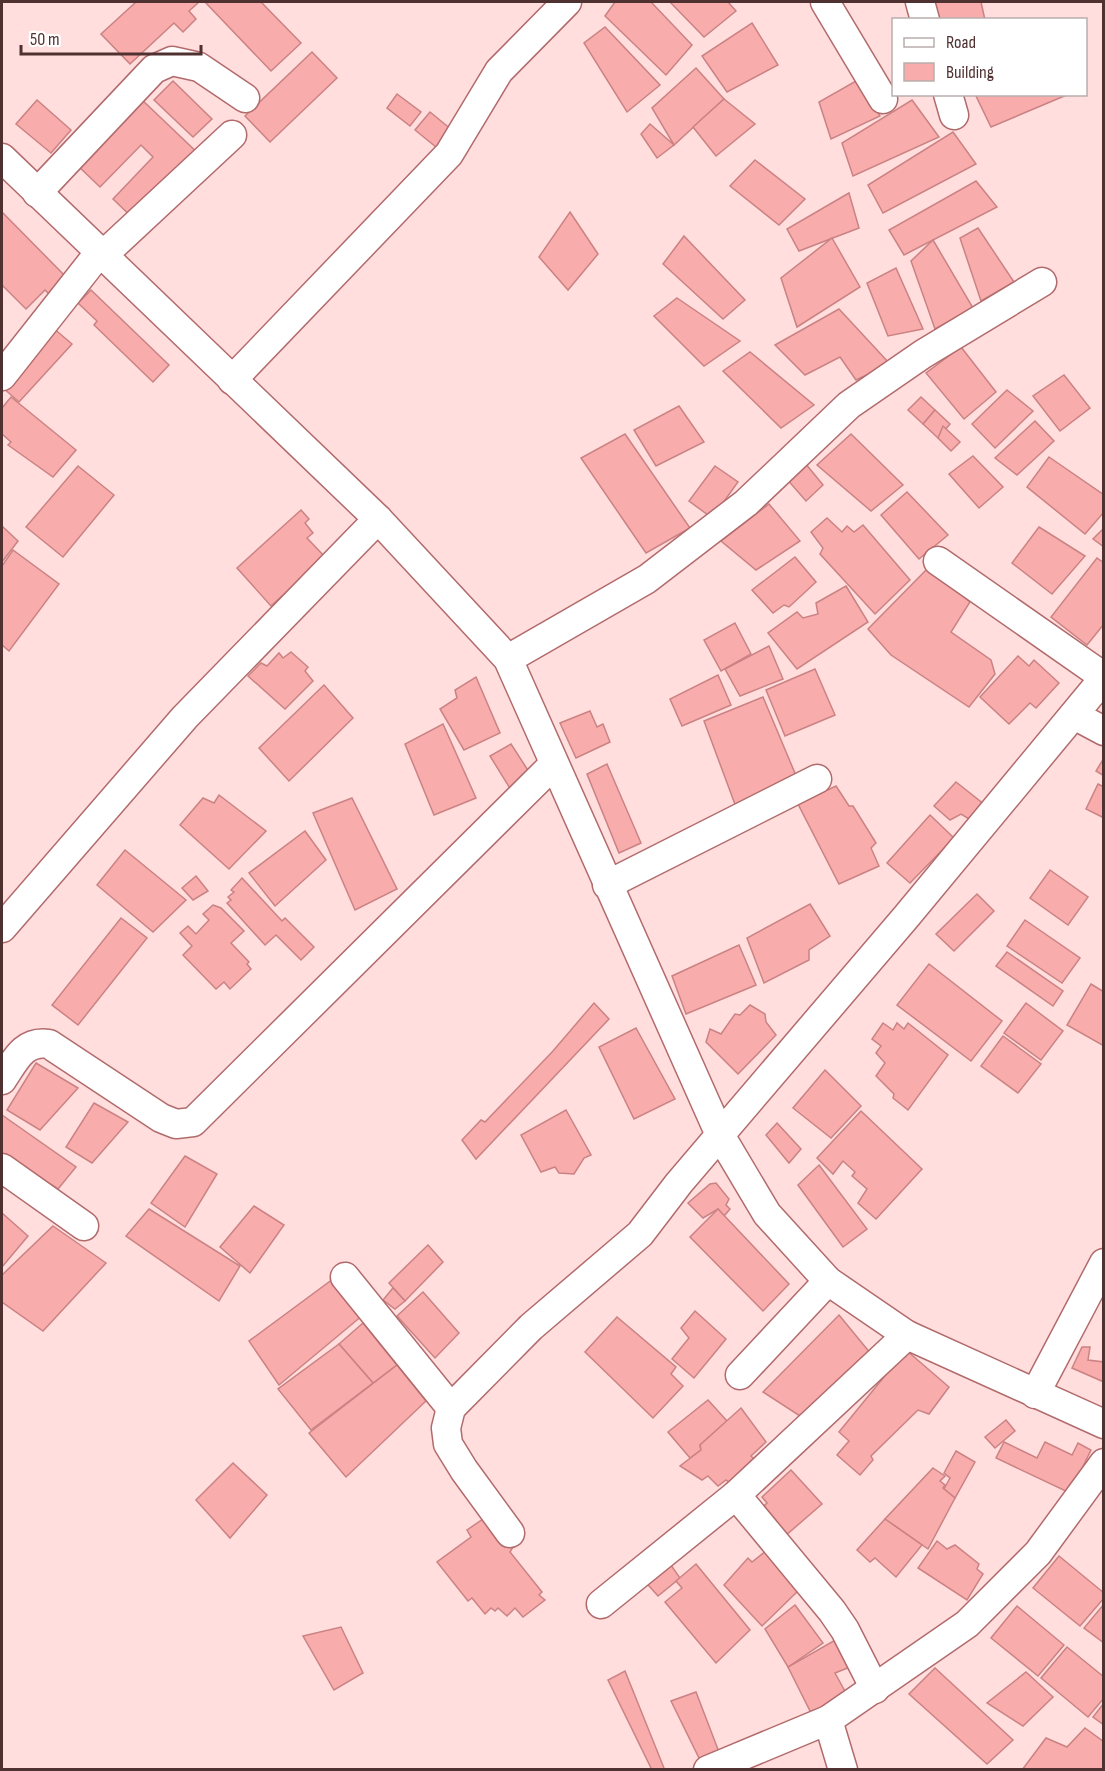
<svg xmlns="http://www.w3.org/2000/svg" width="1105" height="1771" font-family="'Sofia Sans Condensed',sans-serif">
<rect width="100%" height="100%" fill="#ffdedd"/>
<g fill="#f9acac" stroke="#cb8283" stroke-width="1.5">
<polygon points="136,2 199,2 189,11 196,19 183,32 174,23 130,64 101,34"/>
<polygon points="205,2 261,2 301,43 271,71"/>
<polygon points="615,2 651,2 692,45 666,75 605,16"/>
<polygon points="670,2 728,2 736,11 704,37"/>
<polygon points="935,2 981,2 985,20 938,20"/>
<polygon points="752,23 778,65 727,92 702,56"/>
<polygon points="605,27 660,85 627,112 584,43"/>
<polygon points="312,52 337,78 270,142 245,116"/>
<polygon points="696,68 724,99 674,145 652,108"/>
<polygon points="173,81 212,119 193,137 154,100"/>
<polygon points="856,81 880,116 831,139 819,102"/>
<polygon points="397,94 421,112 410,126 387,108"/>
<polygon points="975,94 1069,94 991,127"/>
<polygon points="139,97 204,159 140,225 113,199 153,157 141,145 100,187 75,163"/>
<polygon points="724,99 755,124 716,156 693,127"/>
<polygon points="37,100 71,130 51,153 16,124"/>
<polygon points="912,100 939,137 853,176 842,143"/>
<polygon points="430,112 452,130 436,147 415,130"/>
<polygon points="650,124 674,145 657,158 641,134"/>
<polygon points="953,132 976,164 883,213 868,185"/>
<polygon points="755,160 805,199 779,225 730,186"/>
<polygon points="976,181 997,207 904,255 889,230"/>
<polygon points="849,193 859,228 799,251 787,229"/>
<polygon points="2,212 69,280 52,297 45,290 26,309 2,285"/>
<polygon points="570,212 598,254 568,290 539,257"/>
<polygon points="978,228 1014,282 981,301 960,238"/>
<polygon points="684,236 745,300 723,319 663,264"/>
<polygon points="832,238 860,287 797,327 781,278"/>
<polygon points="933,240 973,308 935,329 911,261"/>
<polygon points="896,268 923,329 888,336 867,283"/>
<polygon points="91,290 169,365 153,382 94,325 97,321 78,303"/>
<polygon points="677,298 740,341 704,366 654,316"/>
<polygon points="839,309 890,364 856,380 840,357 805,375 775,345"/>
<polygon points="52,327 72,344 19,402 2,387"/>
<polygon points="961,347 996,392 964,419 926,373"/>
<polygon points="750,352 814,405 781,428 723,371"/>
<polygon points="1064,375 1090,408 1060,431 1033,396"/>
<polygon points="1007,390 1033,411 995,448 972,424"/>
<polygon points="11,397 76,450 53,477 8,445 11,442 2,434 2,408"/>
<polygon points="921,397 935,410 923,424 908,410"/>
<polygon points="679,406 704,442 656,466 634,430"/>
<polygon points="935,410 950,424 938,438 923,424"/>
<polygon points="1035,421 1054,441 1017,475 995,458"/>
<polygon points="943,426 960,442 951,451 938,438"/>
<polygon points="625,434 690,528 646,553 581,458"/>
<polygon points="851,434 903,485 871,511 817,465"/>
<polygon points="973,456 1003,487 979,508 949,474"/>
<polygon points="1049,457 1104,495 1104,512 1085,534 1027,487"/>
<polygon points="805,463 823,485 806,501 785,477"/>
<polygon points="78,466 114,495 63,557 26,527"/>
<polygon points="715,466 738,482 712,518 689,501"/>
<polygon points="907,492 948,535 919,559 881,515"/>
<polygon points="769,504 800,541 756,570 721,541"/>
<polygon points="301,510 309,519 305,523 313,533 307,538 325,557 271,606 237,568"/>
<polygon points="827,518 842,532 847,526 854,532 863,525 910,580 875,614 820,554 823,548 811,532"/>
<polygon points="2,526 18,541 2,562"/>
<polygon points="1039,527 1085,556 1052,594 1012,563"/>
<polygon points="1104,528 1104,547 1093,539"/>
<polygon points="13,550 59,584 9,651 2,645 2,566"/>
<polygon points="795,557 816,582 789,607 784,605 773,613 752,590"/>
<polygon points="1097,558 1104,563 1104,624 1087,645 1051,617"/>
<polygon points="928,568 970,602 951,632 991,660 995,674 969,707 891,655 868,629"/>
<polygon points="846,586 868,622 797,669 768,633 797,612 803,618 818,614 816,603"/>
<polygon points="735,623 751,654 721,671 704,640"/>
<polygon points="769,646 783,679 740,696 725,669"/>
<polygon points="291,652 308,667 305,671 313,681 285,709 248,676 261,663 267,666 279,653 283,658"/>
<polygon points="1018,656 1029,666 1034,660 1059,683 1036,708 1030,703 1009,724 980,697"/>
<polygon points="815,669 835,715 785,736 766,690"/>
<polygon points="718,675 731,705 682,726 670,699"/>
<polygon points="476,677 500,733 464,750 440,709 457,698 455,690"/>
<polygon points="324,685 353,718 289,781 259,748"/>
<polygon points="763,697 797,778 736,807 704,721"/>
<polygon points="590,711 597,727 603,724 610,742 576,758 560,723"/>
<polygon points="443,724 476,798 434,815 405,744"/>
<polygon points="511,744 531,775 511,790 490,756"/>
<polygon points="1104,758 1104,776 1096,771"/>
<polygon points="607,764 641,843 619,853 587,774"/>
<polygon points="956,782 985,805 974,822 961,814 950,820 934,806"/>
<polygon points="1098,784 1104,787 1104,818 1086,809"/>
<polygon points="836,786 849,806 853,806 876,843 871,848 879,866 839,884 798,804"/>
<polygon points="219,795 266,831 229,869 180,825 203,798 214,803"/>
<polygon points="352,798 397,889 355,910 313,813"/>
<polygon points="930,815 954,838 910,883 887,863"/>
<polygon points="305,831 326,860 275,906 249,873"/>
<polygon points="125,850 186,900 153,932 97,885"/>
<polygon points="1050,870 1088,897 1068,925 1030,898"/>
<polygon points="196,876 208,891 193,900 182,888"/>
<polygon points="242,878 282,921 285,918 314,947 301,960 276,935 265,945 227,903 231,900 228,897 234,892 231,890"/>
<polygon points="977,894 994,911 954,951 936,934"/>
<polygon points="810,904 830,936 809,950 809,960 764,983 747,938"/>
<polygon points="213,905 221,908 244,931 231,943 249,962 247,964 251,969 230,989 224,982 216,989 183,955 192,946 180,933 188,926 196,934 209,920 203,914"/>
<polygon points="121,918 147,938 78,1025 52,1005"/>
<polygon points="1025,920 1080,958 1062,983 1007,946"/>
<polygon points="739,945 756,985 686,1014 672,976"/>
<polygon points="1007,952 1063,991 1053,1006 996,966"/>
<polygon points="929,964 1002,1021 971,1061 897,1005"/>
<polygon points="1091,984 1104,992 1104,1046 1067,1025"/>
<polygon points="594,1003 609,1019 476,1159 462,1140 481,1120 485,1122 553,1051"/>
<polygon points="1026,1003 1063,1031 1041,1060 1004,1033"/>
<polygon points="750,1005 765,1014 766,1022 776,1035 738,1074 706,1042 710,1029 721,1034 735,1014 740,1015"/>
<polygon points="883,1023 893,1030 897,1023 904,1029 908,1023 948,1055 908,1110 893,1098 894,1094 876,1076 885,1063 876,1053 881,1046 872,1039"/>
<polygon points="636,1028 675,1099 634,1119 599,1047"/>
<polygon points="1003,1036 1041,1064 1018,1093 981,1066"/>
<polygon points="36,1063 78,1088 40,1130 7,1110"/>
<polygon points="825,1070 861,1106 831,1138 793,1108"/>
<polygon points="94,1103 128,1122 92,1163 66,1147"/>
<polygon points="566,1110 591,1155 584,1158 574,1174 559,1173 555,1167 541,1172 521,1135"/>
<polygon points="861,1111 922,1169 876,1219 858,1203 867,1189 852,1176 855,1172 843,1161 833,1174 817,1158"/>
<polygon points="2,1115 76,1167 58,1189 2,1154"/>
<polygon points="777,1123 801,1149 789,1163 766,1135"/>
<polygon points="185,1156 217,1174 185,1227 151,1203"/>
<polygon points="819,1165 867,1229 843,1247 798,1185"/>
<polygon points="716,1183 729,1199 726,1205 730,1209 724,1216 718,1209 703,1218 688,1203 710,1184"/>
<polygon points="254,1206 284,1225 250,1273 220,1247"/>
<polygon points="149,1209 240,1266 219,1301 126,1236"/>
<polygon points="718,1209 789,1284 763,1311 690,1237"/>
<polygon points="2,1213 28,1236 2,1267"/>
<polygon points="53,1226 106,1263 43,1331 2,1302 2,1275"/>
<polygon points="428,1245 443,1262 405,1301 389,1283"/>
<polygon points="333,1279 363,1315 279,1385 249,1341"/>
<polygon points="393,1288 405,1301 395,1309 383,1300"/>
<polygon points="423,1292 459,1333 435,1358 397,1316"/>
<polygon points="695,1311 726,1339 694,1378 672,1359 689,1338 681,1328"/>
<polygon points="839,1315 871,1354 800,1416 763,1392"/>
<polygon points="617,1317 676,1367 671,1374 683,1386 653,1418 585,1352"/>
<polygon points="363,1323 397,1365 373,1383 339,1344"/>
<polygon points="339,1344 373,1383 311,1430 278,1389"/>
<polygon points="1082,1347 1090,1347 1088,1360 1104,1362 1104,1382 1072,1368"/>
<polygon points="906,1350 949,1387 929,1414 918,1410 871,1456 873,1460 860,1475 837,1455 849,1441 839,1432"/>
<polygon points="397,1365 426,1401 346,1477 309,1433"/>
<polygon points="708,1400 727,1421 700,1445 701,1450 690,1458 668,1432"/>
<polygon points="741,1408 766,1442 751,1456 757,1462 730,1483 726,1480 718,1486 708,1476 702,1480 680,1466 701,1450 700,1445"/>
<polygon points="1006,1420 1015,1431 995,1448 985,1437"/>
<polygon points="1004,1442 1037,1458 1045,1442 1072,1455 1078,1443 1091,1450 1070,1493 996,1458"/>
<polygon points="956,1451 975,1462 955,1498 944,1489 950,1478 944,1473"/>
<polygon points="233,1463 267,1495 230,1538 196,1500"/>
<polygon points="933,1468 945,1476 940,1481 945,1485 943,1488 955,1498 928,1549 885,1519"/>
<polygon points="791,1470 822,1504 777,1543 763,1507 767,1503 762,1497"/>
<polygon points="486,1517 513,1547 510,1552 542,1592 539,1595 545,1600 523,1617 515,1608 507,1616 498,1608 495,1611 491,1608 485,1614 472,1598 468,1601 437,1562 471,1537 467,1530"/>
<polygon points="885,1519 922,1545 896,1577 875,1558 870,1562 857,1550"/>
<polygon points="937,1541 947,1549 955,1545 979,1564 977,1569 983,1574 967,1600 918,1568"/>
<polygon points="766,1551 801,1588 762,1626 724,1585 748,1558 752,1562"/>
<polygon points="1059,1556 1104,1593 1104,1598 1080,1626 1033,1588"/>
<polygon points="666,1558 680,1578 658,1596 641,1577"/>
<polygon points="696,1564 750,1630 716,1663 665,1602 682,1588 676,1581"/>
<polygon points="1104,1604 1104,1643 1084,1628"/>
<polygon points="795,1605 823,1643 788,1667 765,1629"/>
<polygon points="1017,1606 1064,1645 1038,1676 991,1638"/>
<polygon points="341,1627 363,1673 334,1690 303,1636"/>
<polygon points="837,1639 850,1667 835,1673 847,1695 813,1717 788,1667"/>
<polygon points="1067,1647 1104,1677 1104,1698 1088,1717 1041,1678"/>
<polygon points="935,1668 1013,1740 987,1764 909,1694"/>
<polygon points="625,1671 664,1768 662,1770 652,1770 608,1680"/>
<polygon points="1026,1672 1053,1697 1023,1726 987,1703"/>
<polygon points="696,1692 719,1752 700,1760 671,1701"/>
<polygon points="1104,1703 1104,1725 1093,1717"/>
<polygon points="1085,1728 1104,1742 1104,1770 1022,1770 1046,1738 1067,1747"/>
</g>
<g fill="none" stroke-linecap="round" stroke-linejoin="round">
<g stroke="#b26b6c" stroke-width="31">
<g id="minor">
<polyline points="825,2 883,99"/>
<polyline points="920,2 925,20"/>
<polyline points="948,94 954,115"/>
<polyline points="2,158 378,519 508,659 720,1135 767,1214 828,1281 907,1335 1104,1424"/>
<polyline points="37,193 154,69 172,61 199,67 245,98"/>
<polyline points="102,256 232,135"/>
<polyline points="2,376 99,253"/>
<polyline points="232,380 449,154 499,71 567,2"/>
<polyline points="938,561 1104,677"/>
<polyline points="508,659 647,579 746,503 849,405 923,354 1042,282"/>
<polyline points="1074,715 1104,731"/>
<polyline points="607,885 817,779"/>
<polyline points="2,928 185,717 378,519"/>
<path d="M2 1080C15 1061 23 1040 49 1044L161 1118 176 1124 193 1122 554 764"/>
<polyline points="2,1168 84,1226"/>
<polyline points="345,1277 451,1408"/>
<polyline points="740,1375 828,1281"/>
<polyline points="1035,1394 1104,1263"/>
<polyline points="736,1495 832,1611 845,1630 875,1689"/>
<polyline points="510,1533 464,1470 448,1444 446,1428 451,1408 531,1327 640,1234 679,1183 906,917 1104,678"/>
<polyline points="601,1604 736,1495 907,1335"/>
<polyline points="828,1720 843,1770"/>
<polyline points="708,1770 828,1720 967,1624 1038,1553 1104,1463"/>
</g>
</g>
<use href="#minor" stroke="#fff" stroke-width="28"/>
</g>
<rect width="1105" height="1771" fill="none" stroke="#503131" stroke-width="6"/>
<rect x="892" y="18" width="195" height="78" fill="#ffffff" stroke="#b9adad" stroke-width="1.5"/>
<rect x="904" y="38" width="30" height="9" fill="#ffffff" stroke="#b9adad" stroke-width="1.5"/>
<text x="946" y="48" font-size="18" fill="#503131">Road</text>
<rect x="904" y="63" width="30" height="18" fill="#f9acac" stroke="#b9adad" stroke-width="1.5"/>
<text x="946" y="78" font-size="18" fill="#503131">Building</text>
<path d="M21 45v9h180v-9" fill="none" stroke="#503131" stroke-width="3"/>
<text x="30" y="45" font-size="18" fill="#503131" stroke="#ffffff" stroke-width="4.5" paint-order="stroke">50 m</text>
</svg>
